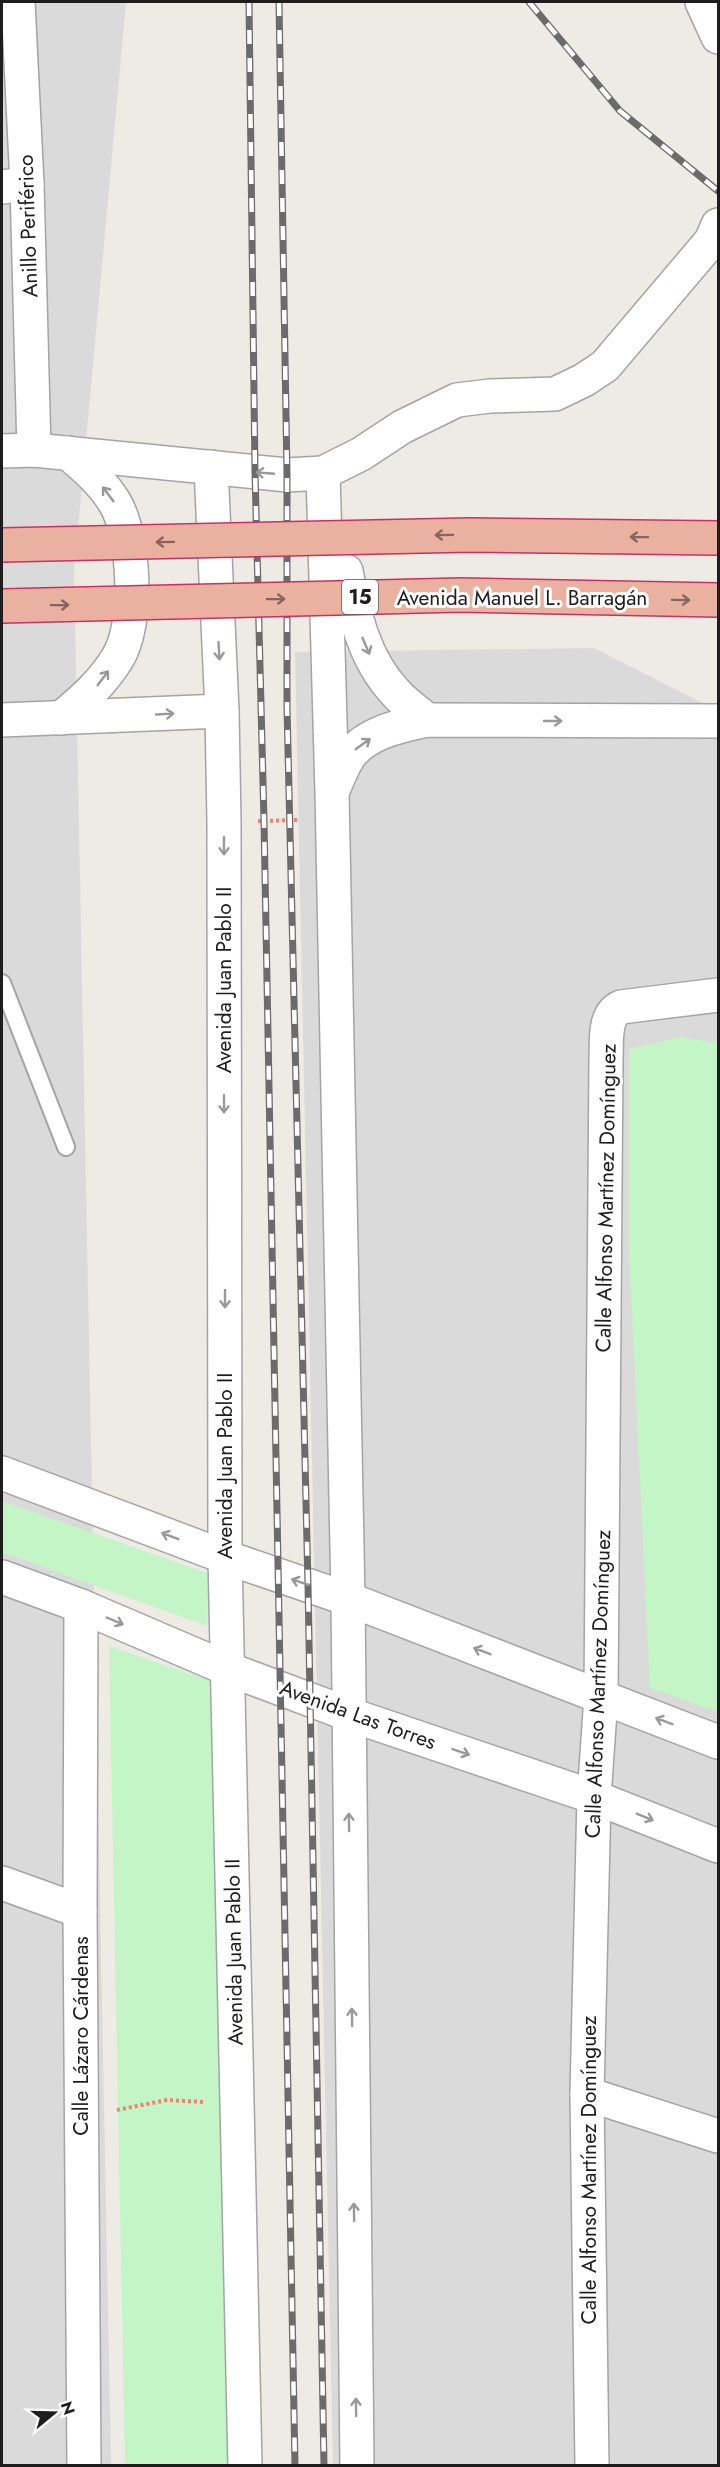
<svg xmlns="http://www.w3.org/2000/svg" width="720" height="2467" viewBox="0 0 720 2467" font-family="Jost,sans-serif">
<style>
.residential{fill:#dbdada}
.park{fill:#c3f5c7}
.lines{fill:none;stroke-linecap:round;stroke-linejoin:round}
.service-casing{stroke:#a4a4a4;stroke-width:20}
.minor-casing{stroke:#a4a4a4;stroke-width:36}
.tertiary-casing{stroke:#a4a4a4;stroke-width:36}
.path{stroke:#f08072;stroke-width:4;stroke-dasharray:3 3;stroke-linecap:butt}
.service{stroke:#fff;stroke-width:16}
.minor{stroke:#fff;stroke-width:33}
.tertiary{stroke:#fff;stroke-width:33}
.rail-casing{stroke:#6b6b6b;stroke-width:7}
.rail{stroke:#fff;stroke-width:4.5;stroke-dasharray:14;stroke-linecap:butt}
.trunk-bridge-casing{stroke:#cd2f64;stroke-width:36;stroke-linecap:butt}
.trunk-bridge{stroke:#eab0a0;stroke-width:33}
.oneway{stroke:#999}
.oneway2{stroke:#84665e}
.labels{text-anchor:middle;stroke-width:6;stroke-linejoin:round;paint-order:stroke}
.shield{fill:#fff;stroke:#616161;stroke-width:1.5}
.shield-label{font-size:20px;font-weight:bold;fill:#1d1d1d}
.street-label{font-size:21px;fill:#1d1d1d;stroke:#fff}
</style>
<rect width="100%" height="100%" fill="#eeeae4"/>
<g class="residential">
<path d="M2 2H126L74 573 111 2465H2Z"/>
<path d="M594 648 718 711V2465H333L295 652Z"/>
</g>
<g class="park">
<path d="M680 1037 718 1043V1712L650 1688 629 1248V1049Z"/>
<path d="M2 1501 210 1574 207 1626 2 1552Z"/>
<path d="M109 1646 225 1686 231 2465H125Z"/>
</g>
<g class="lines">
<g class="service-casing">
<path id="service" d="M2 983 66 1147"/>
</g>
<g class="minor-casing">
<g id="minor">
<path d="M2 187 27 184"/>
<path d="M2 1883 80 1911"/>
<path d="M587 2094 718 2136"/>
<path d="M592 2466 587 2094 594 1797 601 1697 606 1059C607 1042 603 1015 621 1007L718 995"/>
</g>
</g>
<g class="tertiary-casing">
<g id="tertiary">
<path d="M18 2 27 184 34 450"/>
<path d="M702 2 718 37"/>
<path d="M2 451 34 450 287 475 323 473 361 454 402 427 457 400 490 396 555 394 584 380 605 366 711 241 718 225"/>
<path d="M211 467 222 711 224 822 225 1557 245 2466"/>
<path d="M323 473 332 792 348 1599 357 2466"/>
<path d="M346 571C354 614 364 659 395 692 404 703 417 711 427 720"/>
<path d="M61 718C83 700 102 683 117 659 139 625 135 537 115 503 103 483 86 468 68 453"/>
<path d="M2 720 222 711"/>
<path d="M333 790C338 779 343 765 350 755 368 732 400 726 427 720L718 721"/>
<path d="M2 1473 225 1557 348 1599 718 1742"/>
<path d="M2 1577 81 1606 228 1669 348 1714 594 1797 718 1846"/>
<path d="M81 1606 80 1911 84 2466"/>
</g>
</g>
<g class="path">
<path d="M258 821 299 820"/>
<path d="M117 2110 167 2100 204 2102"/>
</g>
<use href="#service" class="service"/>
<use href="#minor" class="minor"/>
<use href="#tertiary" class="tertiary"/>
<g class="rail-casing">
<g id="rail">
<path d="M249 2 255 472 264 821 295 2466"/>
<path d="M279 2 287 475V707L308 1585 324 2466"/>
<path d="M529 2 620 111 718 191"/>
</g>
</g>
<use href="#rail" class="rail"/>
<g class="trunk-bridge-casing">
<g id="trunk-bridge">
<path d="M2 545 470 535 718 538"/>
<path d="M2 606 461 595 718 600"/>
</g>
</g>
<use href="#trunk-bridge" class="trunk-bridge"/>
</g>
<defs><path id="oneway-shaft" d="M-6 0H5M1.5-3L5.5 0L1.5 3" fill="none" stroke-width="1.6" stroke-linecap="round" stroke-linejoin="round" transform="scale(1.5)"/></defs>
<g class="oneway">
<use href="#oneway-shaft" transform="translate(265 473) rotate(-175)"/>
<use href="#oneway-shaft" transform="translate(108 494) rotate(-127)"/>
<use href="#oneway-shaft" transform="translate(366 646) rotate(67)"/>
<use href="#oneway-shaft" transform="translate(219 651) rotate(87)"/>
<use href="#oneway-shaft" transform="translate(103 678) rotate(-53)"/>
<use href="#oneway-shaft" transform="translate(165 714) rotate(-3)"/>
<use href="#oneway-shaft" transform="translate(553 721)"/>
<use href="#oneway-shaft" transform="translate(363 744) rotate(-36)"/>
<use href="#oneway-shaft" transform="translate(224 846) rotate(90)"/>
<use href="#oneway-shaft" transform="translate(224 1104) rotate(90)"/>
<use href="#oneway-shaft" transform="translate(225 1299) rotate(90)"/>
<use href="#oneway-shaft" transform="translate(170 1536) rotate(-159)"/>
<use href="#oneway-shaft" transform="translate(300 1582) rotate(-161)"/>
<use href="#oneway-shaft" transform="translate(115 1621) rotate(23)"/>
<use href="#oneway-shaft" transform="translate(482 1651) rotate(-159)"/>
<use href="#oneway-shaft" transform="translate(664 1721) rotate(-159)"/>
<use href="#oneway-shaft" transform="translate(461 1752) rotate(19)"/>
<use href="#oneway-shaft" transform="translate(645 1817) rotate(22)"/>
<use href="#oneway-shaft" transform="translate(349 1822) rotate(-91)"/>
<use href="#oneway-shaft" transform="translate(352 2017) rotate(-91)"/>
<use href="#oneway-shaft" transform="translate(354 2212) rotate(-91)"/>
<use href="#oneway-shaft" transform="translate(356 2407) rotate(-91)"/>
</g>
<g class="oneway2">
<use href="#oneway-shaft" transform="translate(444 535) rotate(179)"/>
<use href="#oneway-shaft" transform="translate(639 537) rotate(-179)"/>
<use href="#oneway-shaft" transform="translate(165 542) rotate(179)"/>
<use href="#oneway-shaft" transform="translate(276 599) rotate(-1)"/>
<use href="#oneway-shaft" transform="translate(681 600) rotate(1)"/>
<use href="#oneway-shaft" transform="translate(60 605) rotate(-1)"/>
</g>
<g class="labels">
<rect class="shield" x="342" y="580" width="36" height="34" rx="4.5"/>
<g class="shield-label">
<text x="360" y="604">15</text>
</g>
<g class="street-label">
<text transform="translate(28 226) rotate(-92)" y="7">Anillo Periférico</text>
<text x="522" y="605">Avenida Manuel L. Barragán</text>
<text transform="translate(224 980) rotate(-90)" y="7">Avenida Juan Pablo II</text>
<text transform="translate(606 1198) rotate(-89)" y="7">Calle Alfonso Martínez Domínguez</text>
<text transform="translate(225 1466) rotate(-90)" y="7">Avenida Juan Pablo II</text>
<text transform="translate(598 1684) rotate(-88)" y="7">Calle Alfonso Martínez Domínguez</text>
<text transform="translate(358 1715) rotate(20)" y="7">Avenida Las Torres</text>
<text transform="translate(234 1952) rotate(-91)" y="7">Avenida Juan Pablo II</text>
<text transform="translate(81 2036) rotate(-90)" y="7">Calle Lázaro Cárdenas</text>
<text transform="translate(589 2170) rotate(-90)" y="7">Calle Alfonso Martínez Domínguez</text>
</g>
</g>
<rect width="720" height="2467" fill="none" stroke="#1d1d1d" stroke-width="6"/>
<g transform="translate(54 2413) rotate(71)" stroke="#ffffff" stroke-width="4.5" paint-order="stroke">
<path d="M0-4.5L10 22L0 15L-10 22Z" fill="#1d1d1d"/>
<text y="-9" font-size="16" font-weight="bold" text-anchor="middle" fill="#1d1d1d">N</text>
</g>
</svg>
